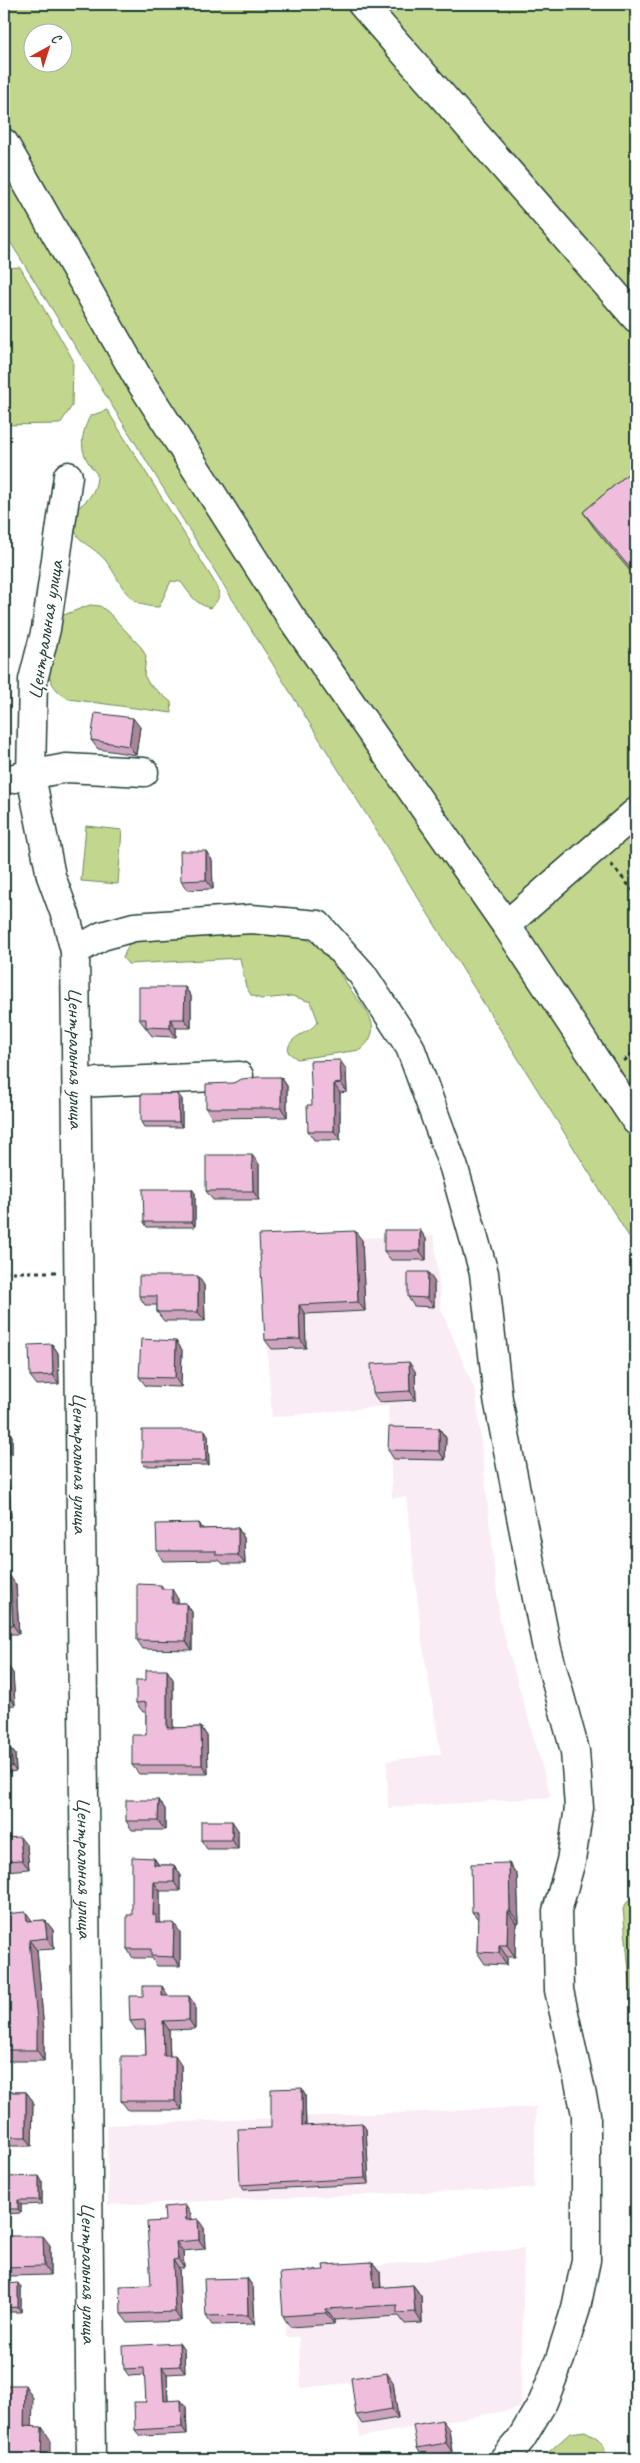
<svg xmlns="http://www.w3.org/2000/svg" width="640" height="2463" viewBox="0 0 640 2463" font-family="Caveat,sans-serif">
<style>
.built{fill:#faecf5}
.green{fill:#c2d78d;stroke:#708a60;fill-rule:evenodd}
.lines{fill:none;stroke-linecap:round;stroke-linejoin:round}
.minor-casing{stroke:#1f3d34;stroke-width:31}
.path{stroke:#1f3d34;stroke-width:3;stroke-dasharray:4 4;stroke-linecap:butt}
.minor{stroke:#fff;stroke-width:28}
.wall{fill:#cea3be;stroke:#1f3d34}
.shaded-wall{fill:#a8859b;stroke:#1f3d34}
.building{fill:#f0bedd;stroke:#1f3d34}
.labels{text-anchor:middle;stroke-width:4.5;stroke-linejoin:round;paint-order:stroke}
.street-label{font-size:21px;fill:#1f3d34;stroke:#fff}
</style>
<rect width="100%" height="100%" fill="#fff"/>
<filter id="ink" filterUnits="userSpaceOnUse"><feTurbulence type="fractalNoise" baseFrequency=".02" numOctaves="2"/><feDisplacementMap in="SourceGraphic" scale="10" xChannelSelector="R" yChannelSelector="G"/><feConvolveMatrix kernelMatrix="1 2 1 2 8 2 1 2 1" color-interpolation-filters="sRGB"/></filter>
<g filter="url(#ink)">
<g class="built">
<path d="M434 1235 442 1311 476 1393 500 1621 551 1797 388 1808 387 1761 441 1754 422 1642 406 1497 392 1498 388 1406 272 1417 259 1242Z"/>
<path d="M536 2107 534 2188 108 2205 107 2125Z"/>
<path d="M524 2248 521 2408 360 2437 352 2383 301 2388 299 2337H286L284 2277Z"/>
</g>
<g class="green">
<path d="M4 4H636V1248L4 232ZM32 32H62V62H32Z"/>
<path d="M20 267 73 360 72 406 60 424 4 425V268Z"/>
<path d="M107 410 215 583C221 594 220 600 210 608 195 604 190 594 181 582L171 581 159 607C125 607 123 583 106 561 88 540 74 546 71 513 86 502 97 494 97 474 80 454 78 441 90 416Z"/>
<path d="M90 605 100 606 108 612 141 647 146 656 144 675 149 684 171 702 172 713 69 699C34 680 52 645 61 616Z"/>
<path d="M86 826 122 830 118 884 81 881Z"/>
<path d="M261 925C279 931 303 935 318 946 332 956 338 972 348 986 362 1007 388 1027 360 1050L297 1059 288 1052C288 1034 310 1035 318 1021L311 1002 292 996 261 999 251 995 246 987 240 958 128 964 123 958 131 939Z"/>
<path d="M636 1890V2045L623 1908Z"/>
<path d="M585 2431C599 2438 607 2444 605 2459H541L570 2433Z"/>
</g>
<g class="lines">
<g class="minor-casing">
<g id="minor">
<path d="M362 4 636 318"/>
<path d="M4 143 138 378 290 616 506 925 636 1121"/>
<path id="s1" d="M68 476 46 629 33 680 31 776 51 876 66 917 75 951 91 2459"/>
<path d="M4 780 66 768 144 772"/>
<path d="M506 925 636 812"/>
<path d="M75 951 102 936 134 927 251 919 318 925 362 974 410 1047 454 1168 484 1273 498 1399 547 1649 575 1751 579 1808 571 1861 557 1911 559 1990 586 2114V2260L576 2308 560 2359 543 2402 521 2439 504 2459"/>
<path d="M77 1083 239 1076"/>
</g>
</g>
<g class="path">
<path d="M611 864 636 894"/>
<path d="M624 1061 636 1050"/>
<path d="M4 1272H56"/>
</g>
<use href="#minor" class="minor"/>
</g>
<g class="wall">
<path d="M636 467V578L595 529 583 512Z"/>
<path d="M140 727 136 755 98 749 91 740Z"/>
<path d="M206 851 212 860 213 889 187 890 181 881Z"/>
<path d="M185 987 191 996V1028H176V1037L152 1036 139 1019Z"/>
<path d="M346 1069 347 1092 340 1093V1140H314L308 1131 312 1105Z"/>
<path d="M281 1077 287 1086V1117L212 1118 206 1108 233 1083Z"/>
<path d="M182 1099V1127H144L141 1122Z"/>
<path d="M259 1164V1200H213L206 1191Z"/>
<path d="M195 1193V1227H147L144 1222Z"/>
<path d="M420 1230 426 1239V1260H391L384 1251Z"/>
<path d="M362 1240 365 1311 305 1314 306 1348 272 1349 265 1340Z"/>
<path d="M4 1272 7 1278 8 1344H4L5 1382H4Z"/>
<path d="M434 1281V1307L414 1306 408 1297Z"/>
<path d="M204 1285 205 1321H164L157 1312V1305H145L139 1296Z"/>
<path d="M176 1341 182 1350 181 1387 146 1386 139 1377Z"/>
<path d="M52 1344 58 1353 59 1384 37 1385 30 1376Z"/>
<path d="M415 1371 416 1400 379 1402 373 1393Z"/>
<path d="M4 1427H6L12 1436V1454H4Z"/>
<path d="M439 1428 446 1438 445 1460 394 1459 388 1450Z"/>
<path d="M208 1435 209 1465 145 1466 142 1461Z"/>
<path d="M4 1461V1479L9 1486 11 1518 4 1519Z"/>
<path d="M199 1523 203 1529 238 1528 244 1538 245 1564H223L219 1560 163 1561 157 1551Z"/>
<path d="M4 1576 16 1585 19 1634H4Z"/>
<path d="M161 1585 164 1589 178 1599V1603H186L192 1612V1650L143 1649 137 1640Z"/>
<path d="M4 1664 13 1673 15 1705 4 1706Z"/>
<path d="M173 1679V1728L201 1727 207 1736 208 1774H139L132 1765 146 1735V1712H143L136 1703 146 1680Z"/>
<path d="M4 1749H11L15 1754 16 1771 4 1773Z"/>
<path d="M159 1800 165 1809V1830H132L126 1821Z"/>
<path d="M238 1830V1849H207L201 1840Z"/>
<path d="M4 1838 27 1846 29 1869 6 1871 4 1868Z"/>
<path d="M154 1858 159 1865H174L180 1874V1891H160V1921L161 1923 180 1932V1966H157L152 1958H133L127 1949 132 1915Z"/>
<path d="M509 1863 517 1875 519 1923H516L515 1957H507V1965L485 1964 477 1952 478 1919 472 1912Z"/>
<path d="M4 1914 32 1921 45 1920 53 1930 54 1949 37 1950 44 2031V2061H4Z"/>
<path d="M168 1995V1996L195 2005V2029L169 2030 170 2056 181 2065 182 2110H128L121 2101 146 2056 145 2030H136L130 2021 143 1996Z"/>
<path d="M4 2092H26L33 2101 32 2146H4Z"/>
<path d="M305 2094 306 2126 366 2129 369 2184 244 2190 240 2185 271 2128Z"/>
<path d="M4 2177 42 2181V2204L21 2205V2213L4 2214Z"/>
<path d="M185 2205 191 2214 192 2219 204 2228 205 2249 183 2251 184 2268 179 2269 181 2321 128 2323 121 2314 151 2285 165 2221Z"/>
<path d="M4 2236 50 2245V2275L9 2276 4 2269Z"/>
<path d="M372 2262 380 2272 381 2288 413 2285 421 2296 422 2323 405 2324 399 2316 334 2320V2324L290 2327 283 2316 324 2270Z"/>
<path d="M247 2278 253 2287 255 2324 212 2325 206 2316Z"/>
<path d="M4 2284 21 2288V2312H4Z"/>
<path d="M184 2350 185 2373 167 2374 168 2401 186 2407 187 2434 140 2436 135 2430 146 2402 145 2375 129 2376 124 2369Z"/>
<path d="M393 2382 398 2418 362 2424 356 2415Z"/>
<path d="M449 2429 452 2452 423 2457 417 2448Z"/>
</g>
<g class="shaded-wall">
<path d="M133 718 140 727 136 755 129 746Z"/>
<path d="M206 851 212 860 213 889 206 880Z"/>
<path d="M185 987 191 996V1028L184 1019Z"/>
<path d="M4 1016 6 1019 7 1047 4 1042Z"/>
<path d="M170 1019 176 1028V1037L170 1028Z"/>
<path d="M340 1060 346 1069 347 1092 341 1083Z"/>
<path d="M281 1077 287 1086V1117L281 1108Z"/>
<path d="M334 1084 340 1093V1140L334 1131Z"/>
<path d="M178 1094 182 1099V1127L179 1122Z"/>
<path d="M252 1155 259 1164V1200L253 1191Z"/>
<path d="M192 1189 195 1193V1227L192 1222Z"/>
<path d="M420 1230 426 1239V1260L420 1251Z"/>
<path d="M355 1231 362 1240 365 1311 358 1302Z"/>
<path d="M4 1272 7 1278 8 1344 4 1338Z"/>
<path d="M428 1272 434 1281V1307L427 1298Z"/>
<path d="M198 1276 204 1285 205 1321 198 1312Z"/>
<path d="M299 1305 305 1314 306 1348 300 1339Z"/>
<path d="M176 1341 182 1350 181 1387 175 1378Z"/>
<path d="M4 1343V1344L5 1382 4 1381Z"/>
<path d="M52 1344 58 1353 59 1384 53 1375Z"/>
<path d="M409 1362 415 1371 416 1400 410 1391Z"/>
<path d="M6 1427 12 1436V1454L6 1445Z"/>
<path d="M439 1428 446 1438 445 1460 439 1451Z"/>
<path d="M205 1430 208 1435 209 1465 206 1461Z"/>
<path d="M4 1461V1479L9 1486 11 1518 5 1509 4 1493Z"/>
<path d="M199 1523 205 1532 199 1529Z"/>
<path d="M238 1528 244 1538 245 1564 238 1555Z"/>
<path d="M10 1576 16 1585 19 1634 13 1625Z"/>
<path d="M172 1589 178 1599V1612L172 1603Z"/>
<path d="M186 1603 192 1612V1650L186 1641Z"/>
<path d="M7 1664 13 1673 15 1705 9 1696Z"/>
<path d="M167 1670 173 1679V1737L167 1728Z"/>
<path d="M201 1727 207 1736 208 1774 202 1765Z"/>
<path d="M11 1749 15 1754 16 1771 12 1766Z"/>
<path d="M159 1800 165 1809V1830L158 1821Z"/>
<path d="M232 1821 238 1830V1849L232 1840Z"/>
<path d="M20 1837 27 1846 29 1869 22 1860Z"/>
<path d="M154 1858 160 1867 154 1865Z"/>
<path d="M509 1863 517 1875 519 1923 510 1911Z"/>
<path d="M174 1865 180 1874V1891L174 1882Z"/>
<path d="M154 1882 160 1891V1921L162 1924 156 1923 153 1915Z"/>
<path d="M508 1911 516 1923 515 1957 507 1945Z"/>
<path d="M26 1912 33 1922 27 1921Z"/>
<path d="M45 1920 53 1930 54 1949 47 1938Z"/>
<path d="M174 1923 180 1932V1966L173 1957Z"/>
<path d="M29 1940 37 1950 44 2031V2061L37 2050Z"/>
<path d="M499 1945 507 1957V1965L499 1953Z"/>
<path d="M162 1986 168 1995V2005L162 1996Z"/>
<path d="M189 1996 195 2005V2029L189 2020Z"/>
<path d="M163 2021 169 2030 170 2065 164 2056Z"/>
<path d="M175 2056 181 2065 182 2110 175 2101Z"/>
<path d="M302 2088 305 2094 306 2132 302 2126Z"/>
<path d="M26 2092 33 2101 32 2146 26 2137Z"/>
<path d="M362 2123 366 2129 369 2184 365 2178Z"/>
<path d="M39 2176 42 2181V2204L39 2200Z"/>
<path d="M18 2200 21 2205V2213L18 2209Z"/>
<path d="M185 2205 191 2214 192 2229 186 2220Z"/>
<path d="M198 2219 204 2228 205 2249 199 2240Z"/>
<path d="M43 2236 50 2245V2275L44 2266Z"/>
<path d="M176 2242 183 2251 184 2268 178 2259Z"/>
<path d="M173 2260 179 2269 181 2321 175 2312Z"/>
<path d="M372 2262 380 2272 381 2299 374 2288Z"/>
<path d="M247 2278 253 2287 255 2324 248 2315Z"/>
<path d="M18 2283 21 2288V2312L18 2307Z"/>
<path d="M413 2285 421 2296 422 2323 415 2312Z"/>
<path d="M326 2309 334 2320V2324L326 2313Z"/>
<path d="M179 2343 184 2350 185 2373 180 2366Z"/>
<path d="M162 2367 167 2374 168 2408 164 2401Z"/>
<path d="M387 2373 393 2382 398 2418 392 2409Z"/>
<path d="M25 2385 33 2398 32 2438 24 2426Z"/>
<path d="M181 2400 186 2407 187 2434 182 2427Z"/>
<path d="M442 2420 449 2429 452 2452 446 2443Z"/>
<path d="M42 2427 50 2439V2459H41Z"/>
</g>
<g class="building">
<path d="M636 467V575L583 512Z"/>
<path d="M95 713 133 718 129 746 91 740Z"/>
<path d="M180 851H206V880L181 881Z"/>
<path d="M139 987H185L184 1019H170V1028L146 1027V1019H139Z"/>
<path d="M340 1060 341 1083 334 1084V1131H308L307 1105H312L310 1061Z"/>
<path d="M259 1077H281V1108H206V1084L233 1083 242 1079Z"/>
<path d="M141 1094H178L179 1122H141Z"/>
<path d="M206 1155H252L253 1191H206Z"/>
<path d="M143 1189H192V1222H144Z"/>
<rect x="384" y="1230" width="36" height="21"/>
<path d="M355 1231 358 1302 299 1305 300 1339 265 1340 259 1235Z"/>
<path d="M408 1272H428L427 1298 408 1297Z"/>
<path d="M139 1276H198V1312H157V1296H139Z"/>
<path d="M141 1339 176 1341 175 1378 139 1377Z"/>
<path d="M52 1344 53 1375 30 1376 29 1345Z"/>
<path d="M409 1362 410 1391 373 1393 371 1364Z"/>
<rect x="4" y="1427" width="2" height="18"/>
<path d="M389 1427 439 1428V1451L388 1450Z"/>
<path d="M142 1430H205L206 1461H142Z"/>
<path d="M4 1493 5 1509H4Z"/>
<path d="M199 1523V1529L238 1528V1555H216V1551H157L156 1524Z"/>
<path d="M4 1576H10L13 1625H4Z"/>
<path d="M137 1584 161 1585V1589H172V1603H186V1641L137 1640Z"/>
<path d="M4 1664H7L9 1696H4Z"/>
<path d="M146 1670H167V1728L201 1727 202 1765H132V1735H146V1702L136 1703V1680H146Z"/>
<path d="M4 1749H11L12 1766 4 1767Z"/>
<path d="M126 1800H159L158 1821H126Z"/>
<rect x="201" y="1821" width="31" height="19"/>
<path d="M20 1837 22 1860 4 1861V1838Z"/>
<path d="M132 1857 154 1858V1865H174V1882H154L153 1915H156V1923H174L173 1957 151 1956V1949H127V1915H132Z"/>
<path d="M509 1863 510 1911H508L507 1945H499V1953L477 1952 478 1912H472L471 1864Z"/>
<path d="M26 1912 27 1921 45 1920 47 1938 29 1940 37 2020V2050H4V1914Z"/>
<path d="M143 1986H162V1996H189V2020L163 2021 164 2056H175V2101H121V2056H146L145 2020 130 2021 129 1996H143Z"/>
<path d="M302 2088V2126L362 2123 365 2178 240 2185 238 2129 271 2128V2089Z"/>
<rect x="4" y="2092" width="22" height="45"/>
<path d="M39 2176V2200H18V2209H4V2177Z"/>
<path d="M185 2205 186 2220 198 2219 199 2240 176 2242 178 2259 173 2260 175 2312 121 2314 120 2286 151 2285 147 2222 165 2221 164 2207Z"/>
<path d="M4 2236H43L44 2266 4 2267Z"/>
<path d="M372 2262 374 2288 413 2285 415 2312 397 2313V2305L326 2309V2313L283 2316 280 2273 324 2270 323 2265Z"/>
<path d="M247 2278 248 2315 206 2316 204 2279Z"/>
<path d="M18 2283V2307L4 2308V2284Z"/>
<path d="M179 2343 180 2366 162 2367 164 2401 181 2400 182 2427 135 2430 134 2402H146L144 2368 124 2369 123 2346Z"/>
<path d="M387 2373 392 2409 356 2415 351 2378Z"/>
<path d="M4 2385H25L24 2426 42 2427 41 2459 28 2458V2459H4Z"/>
<path d="M442 2420 446 2443 417 2448 413 2425Z"/>
</g>
</g>
<g class="labels">
<g class="street-label">
<text transform="translate(45 630) rotate(-81)" y="7">Центральная улица</text>
<text dy="7" stroke="none"><textPath href="#s1" startOffset="591">Центральная улица</textPath></text>
<text dy="7" stroke="none"><textPath href="#s1" startOffset="996">Центральная улица</textPath></text>
<text dy="7" stroke="none"><textPath href="#s1" startOffset="1401">Центральная улица</textPath></text>
<text dy="7" stroke="none"><textPath href="#s1" startOffset="1806">Центральная улица</textPath></text>
</g>
</g>
<rect width="640" height="2463" fill="none" stroke="#fff" stroke-width="20"/>
<rect x="10" y="10" width="620" height="2443" fill="none" stroke="#1f3d34" stroke-width="2" filter="url(#ink)"/>
<g transform="translate(48 48) rotate(39)"><circle r="24" fill="#ffffff" stroke="#a5b1ae"/>
<path d="M0-4L9 19L0 12L-9 19Z" fill="#c8321e"/>
<text y="-8" font-size="14" font-weight="bold" text-anchor="middle" fill="#1f3d34">С</text>
</g>
</svg>
